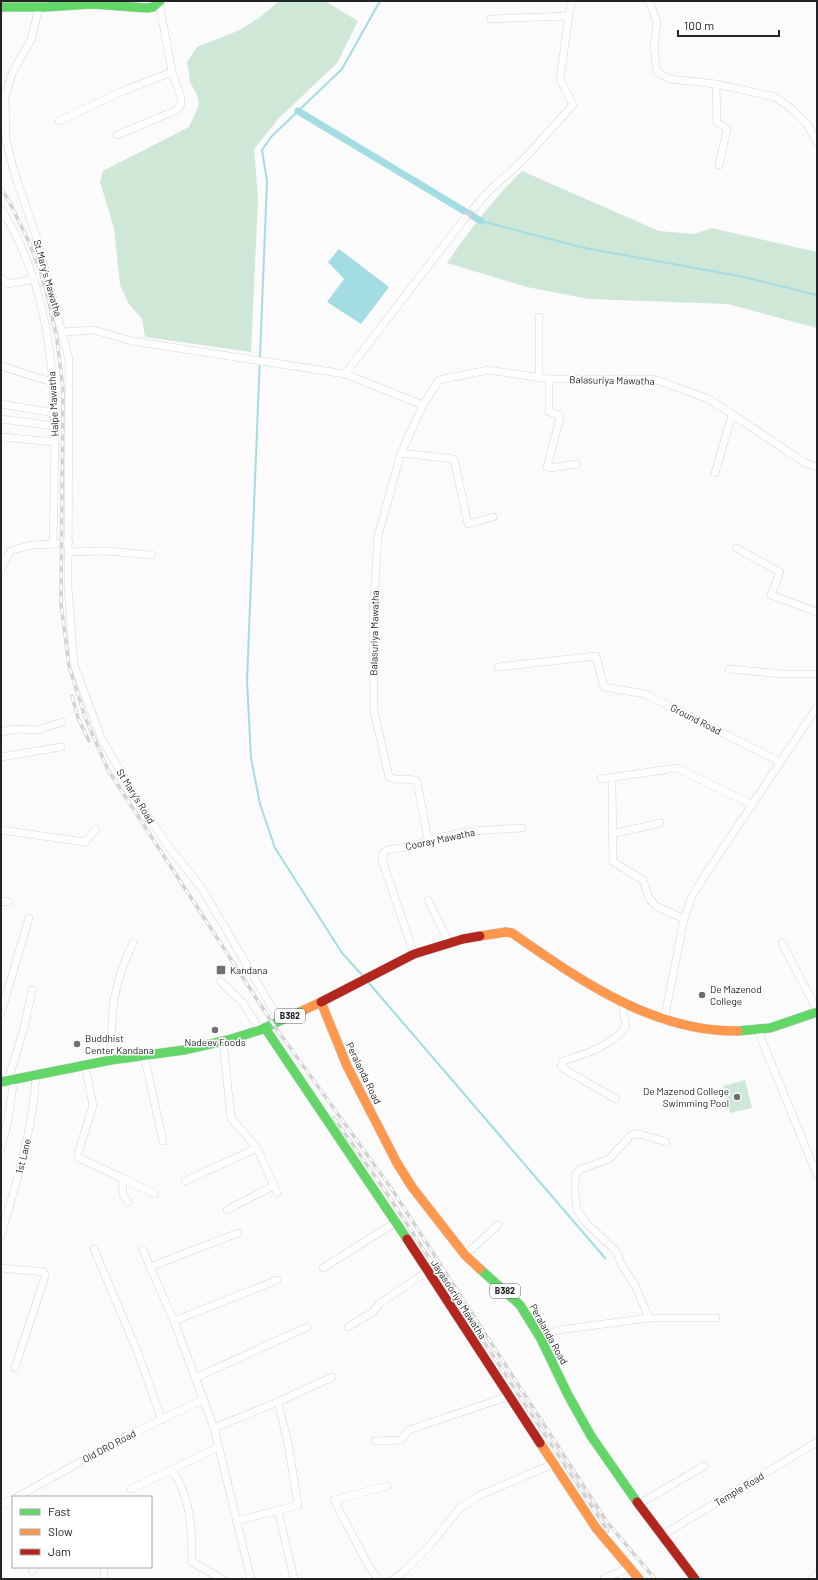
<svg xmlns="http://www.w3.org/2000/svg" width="818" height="1580" viewBox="0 0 818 1580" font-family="Barlow,sans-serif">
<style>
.green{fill:#cfe7d6}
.water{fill:#a3dce2}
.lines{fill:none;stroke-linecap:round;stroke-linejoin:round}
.stream{stroke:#a3dce2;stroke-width:2}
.canal{stroke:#a3dce2;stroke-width:7}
.street-tunnel{stroke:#cfd0d1;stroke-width:7;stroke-dasharray:7 3.5;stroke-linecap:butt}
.street-casing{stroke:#d5d6d9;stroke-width:8}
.fast-casing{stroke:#d5d6d9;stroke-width:10}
.slow-casing{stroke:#d5d6d9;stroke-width:10}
.jam-casing{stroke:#d5d6d9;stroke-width:10}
.street{stroke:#fefeff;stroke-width:7}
.fast{stroke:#63d668;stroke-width:9}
.slow{stroke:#ff974d;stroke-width:9}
.jam{stroke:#b3261e;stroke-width:9}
.rail-casing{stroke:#d3d3d3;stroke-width:3.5}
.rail{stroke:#fff;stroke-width:2;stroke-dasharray:6;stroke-linecap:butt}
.poi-dot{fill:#6d6f72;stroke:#fff;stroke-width:1.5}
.labels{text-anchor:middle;stroke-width:3;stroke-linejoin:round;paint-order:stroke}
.shield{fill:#fff;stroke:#646568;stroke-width:1}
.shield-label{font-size:9px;font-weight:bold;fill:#212327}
.street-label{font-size:10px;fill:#212327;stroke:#fff}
.poi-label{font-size:10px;fill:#212327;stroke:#fff;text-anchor:start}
</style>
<rect width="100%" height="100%" fill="#fbfbfc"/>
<g class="green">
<path d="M279 1H325L358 21 337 63 279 118 254 149 258 198 251 352 145 337 142 319 129 304 120 285 114 228 100 182 103 171 189 127 199 105 197 95 190 82 187 62 197 47 240 30 260 17Z"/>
<path d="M522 171 659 231 694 234 712 228 817 252V328L728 304 588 299 527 287 447 263C470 230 493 199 522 171Z"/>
<path d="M745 1080 752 1108 730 1113 723 1086Z"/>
</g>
<path class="water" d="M339 249 389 287 361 324 327 302 344 279 328 262Z"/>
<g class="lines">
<g class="stream">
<path d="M481 221 580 247 744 277 817 295"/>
<path d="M363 976 342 953 275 848 260 804 251 758 247 681 267 181 262 150 271 137 342 69 380 1"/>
<path d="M368 982 605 1258"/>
</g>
<path class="canal" d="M298 111 481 221"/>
<path class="street-tunnel" d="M465 218 474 208"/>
<g class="street-casing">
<g id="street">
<path d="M649 1 657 22 654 47 657 72 670 79 716 84 775 97 792 109 807 124 817 142"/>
<path d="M39 7 31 40 13 71 5 96 6 140 15 175 36 236 69 359 68 587 74 665 102 740 138 801 168 846 201 887 280 1021"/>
<path d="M491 19 568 16"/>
<path d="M716 84 717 122 727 129 719 165"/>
<path d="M59 121 123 91 172 72"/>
<path d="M117 135 177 110 181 104V97L172 72 159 2"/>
<path d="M474 208 490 190 523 160 573 105 560 79 571 1"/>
<path d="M1 209C65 309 55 431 53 544L31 545 10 551 1 569"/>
<path d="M1 278 8 284 34 279"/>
<path d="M539 317V378"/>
<path d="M63 332 94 330 132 341 345 374 465 218"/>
<path d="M1 366 52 382"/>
<path d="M345 374 423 405 439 380 488 370 549 379H654L709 399 805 463 817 467"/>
<path d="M549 379V412L559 415 560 418 547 467 550 468 576 464"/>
<path d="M1 404 54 413"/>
<path d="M423 405 401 453 378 536 373 612 374 711 389 777C397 782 408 777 417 781L428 840"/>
<path d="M1 419 55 426"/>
<path d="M1 437 55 442"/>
<path d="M401 453 454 459 468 524 493 517"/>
<path d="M715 473 732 415"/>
<path d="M53 544 69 542"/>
<path d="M736 548 780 572 771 595 817 612"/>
<path d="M69 552 105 551 152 555"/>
<path d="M498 667 596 656 604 687 645 694 779 761"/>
<path d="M729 669 782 674H817"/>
<path d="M1 732 13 729 37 730 62 722"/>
<path d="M1 757 61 747"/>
<path d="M601 779 677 768 753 805"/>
<path d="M612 784 613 862 643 880 649 898 656 906 684 919"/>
<path d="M1 830 85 842 96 829"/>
<path d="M612 834 660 823"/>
<path d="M428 900 449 943"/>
<path d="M1 901 9 902"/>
<path d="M782 943 817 1010"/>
<path d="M414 954 382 860 383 853 388 850 417 845 428 840 471 831 522 828"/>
<path d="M220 981 243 1003 260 1030"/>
<path d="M1 1013 29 918"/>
<path d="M664 1021 684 919 691 898 705 875 817 707"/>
<path d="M758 1031 817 1175"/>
<path d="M144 1055 163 1141"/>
<path d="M111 1060C111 1015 112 985 133 943"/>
<path d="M85 1065 93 1106 78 1153 79 1158 122 1178 123 1195 128 1202"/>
<path d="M8 1080 24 1028 32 990"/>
<path d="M616 1099 564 1069 561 1066 563 1061C586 1054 612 1046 626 1026L623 1009 624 1004"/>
<path d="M257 1148 277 1193"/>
<path d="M1 1149 8 1120 14 1079"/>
<path d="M122 1178 155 1194"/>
<path d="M185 1181 257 1148 231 1118 223 1041"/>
<path d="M227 1210 273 1186"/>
<path d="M1 1236C16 1183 33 1130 36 1075"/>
<path d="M94 1249 138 1353 162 1420"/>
<path d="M143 1250 150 1267"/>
<path d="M465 1255 498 1225"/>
<path d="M1 1268 44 1272 45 1276 15 1368"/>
<path d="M323 1268 396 1222"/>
<path d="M649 1318 635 1285 621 1264 617 1252 586 1223 577 1210 575 1192V1180L576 1173 581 1169 609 1159 631 1135 640 1134 666 1142"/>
<path d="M174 1321 150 1267 238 1233"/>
<path d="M348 1327 373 1312 379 1304 428 1271"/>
<path d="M540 1337 559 1330 649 1318H716"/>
<path d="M195 1378 307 1327"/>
<path d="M278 1402 332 1377"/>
<path d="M214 1428 278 1402 288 1443 298 1505 236 1521"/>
<path d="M375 1441 401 1440 409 1430 509 1396"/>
<path d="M172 1470C191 1497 192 1529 192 1562L222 1579"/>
<path d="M131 1489 219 1447"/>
<path d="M17 1497 127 1436 204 1399"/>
<path d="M639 1504 704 1466"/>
<path d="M1 1505 13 1499"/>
<path d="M278 1510 294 1579"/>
<path d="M661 1536 817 1442"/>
<path d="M104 1567V1579"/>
<path d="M32 1571 34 1567"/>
<path d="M251 1579 214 1428 174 1321 277 1280"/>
<path d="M378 1579 368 1565 334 1500 387 1486"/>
<path d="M394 1579 403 1572 431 1544 460 1508 480 1495 553 1464"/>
<path d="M604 1579 628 1568"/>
<path d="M812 1579 817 1575"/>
</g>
</g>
<g class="fast-casing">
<g id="fast">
<path d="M1 7H45L92 4 147 8 153 7 160 1"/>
<path d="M265 1028 407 1239"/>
<path d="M738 1031 770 1028 817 1012"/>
<path d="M1 1082 111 1060 184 1050 228 1040 260 1030 304 1010"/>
<path d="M480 1269 520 1305 540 1337 568 1395 591 1436 637 1502"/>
</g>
</g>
<g class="slow-casing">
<g id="slow">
<path d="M480 936 506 932 512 933C580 980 652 1032 738 1031"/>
<path d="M304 1010 321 1002 347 1066 397 1163 412 1187 465 1255 480 1269"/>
<path d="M540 1443 596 1528 639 1579"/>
</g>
</g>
<g class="jam-casing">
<g id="jam">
<path d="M321 1002 414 954 463 939 480 936"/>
<path d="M407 1239 540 1443"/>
<path d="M637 1502 695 1579"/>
</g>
</g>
<use href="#street" class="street"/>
<use href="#fast" class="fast"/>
<use href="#slow" class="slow"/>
<use href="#jam" class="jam"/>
<g class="rail-casing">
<g id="rail">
<path d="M1 188 9 201 28 240 40 270 49 302 57 340 63 389 61 603 69 666 85 717 108 770 273 1024 391 1188 607 1522 655 1579"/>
<path d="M72 696 78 718 89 741"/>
<path d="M334 1118 384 1189 608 1531"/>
</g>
</g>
<use href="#rail" class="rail"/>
</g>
<g class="poi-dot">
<rect x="216" y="965" width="10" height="10" rx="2"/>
<circle cx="702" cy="995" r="4"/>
<circle cx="215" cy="1030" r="4"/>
<circle cx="77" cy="1044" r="4"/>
<circle cx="737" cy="1097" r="4"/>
</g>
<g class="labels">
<g class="shield">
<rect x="275" y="1009" width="30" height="14" rx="3"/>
<rect x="490" y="1284" width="30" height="14" rx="3"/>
</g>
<g class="shield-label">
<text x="290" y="1019">B382</text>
<text x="505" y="1294">B382</text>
</g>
<g class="street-label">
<text transform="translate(48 278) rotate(74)" y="4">St.Mary's Mawatha</text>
<text transform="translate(612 380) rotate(1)" y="4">Balasuriya Mawatha</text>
<text transform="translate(53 404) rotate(-93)" y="4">Halpe Mawatha</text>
<text transform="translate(374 633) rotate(-89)" y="4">Balasuriya Mawatha</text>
<text transform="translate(696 719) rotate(27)" y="4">Ground Road</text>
<text transform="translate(136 796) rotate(58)" y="4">St Mary's Road</text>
<text transform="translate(440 839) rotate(-12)" y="4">Cooray Mawatha</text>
<text transform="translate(364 1073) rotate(64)" y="4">Peralanda Road</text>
<text transform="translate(23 1156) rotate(-76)" y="4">1st Lane</text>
<text transform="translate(459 1299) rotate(57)" y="4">Jayasooriya Mawatha</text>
<text transform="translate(549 1334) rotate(61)" y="4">Peralanda Road</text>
<text transform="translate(109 1446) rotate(-28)" y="4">Old DRO Road</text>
<text transform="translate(739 1489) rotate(-31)" y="4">Temple Road</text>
</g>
<g class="poi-label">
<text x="230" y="974">Kandana</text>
<text x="710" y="993">De Mazenod<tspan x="710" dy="12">College</tspan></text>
<text x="85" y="1042">Buddhist<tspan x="85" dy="12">Center Kandana</tspan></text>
<text x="215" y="1046" text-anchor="middle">Nadeev Foods</text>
<text x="729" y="1095" text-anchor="end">De Mazenod College<tspan x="729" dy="12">Swimming Pool</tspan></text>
</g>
</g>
<rect width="818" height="1580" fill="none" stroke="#212327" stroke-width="4"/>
<rect x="12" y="1496" width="140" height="72" fill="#ffffff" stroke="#a6a7a9"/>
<rect x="20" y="1509" width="20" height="6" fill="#63d668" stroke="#a6a7a9"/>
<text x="48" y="1516" font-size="12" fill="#212327">Fast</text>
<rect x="20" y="1529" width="20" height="6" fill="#ff974d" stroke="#a6a7a9"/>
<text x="48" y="1536" font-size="12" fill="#212327">Slow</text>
<rect x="20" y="1549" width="20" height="6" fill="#b3261e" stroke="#a6a7a9"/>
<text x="48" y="1556" font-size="12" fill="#212327">Jam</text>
<path d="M678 30v6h101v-6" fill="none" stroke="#212327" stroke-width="2"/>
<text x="684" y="30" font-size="12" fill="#212327" stroke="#ffffff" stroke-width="3" paint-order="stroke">100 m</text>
</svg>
